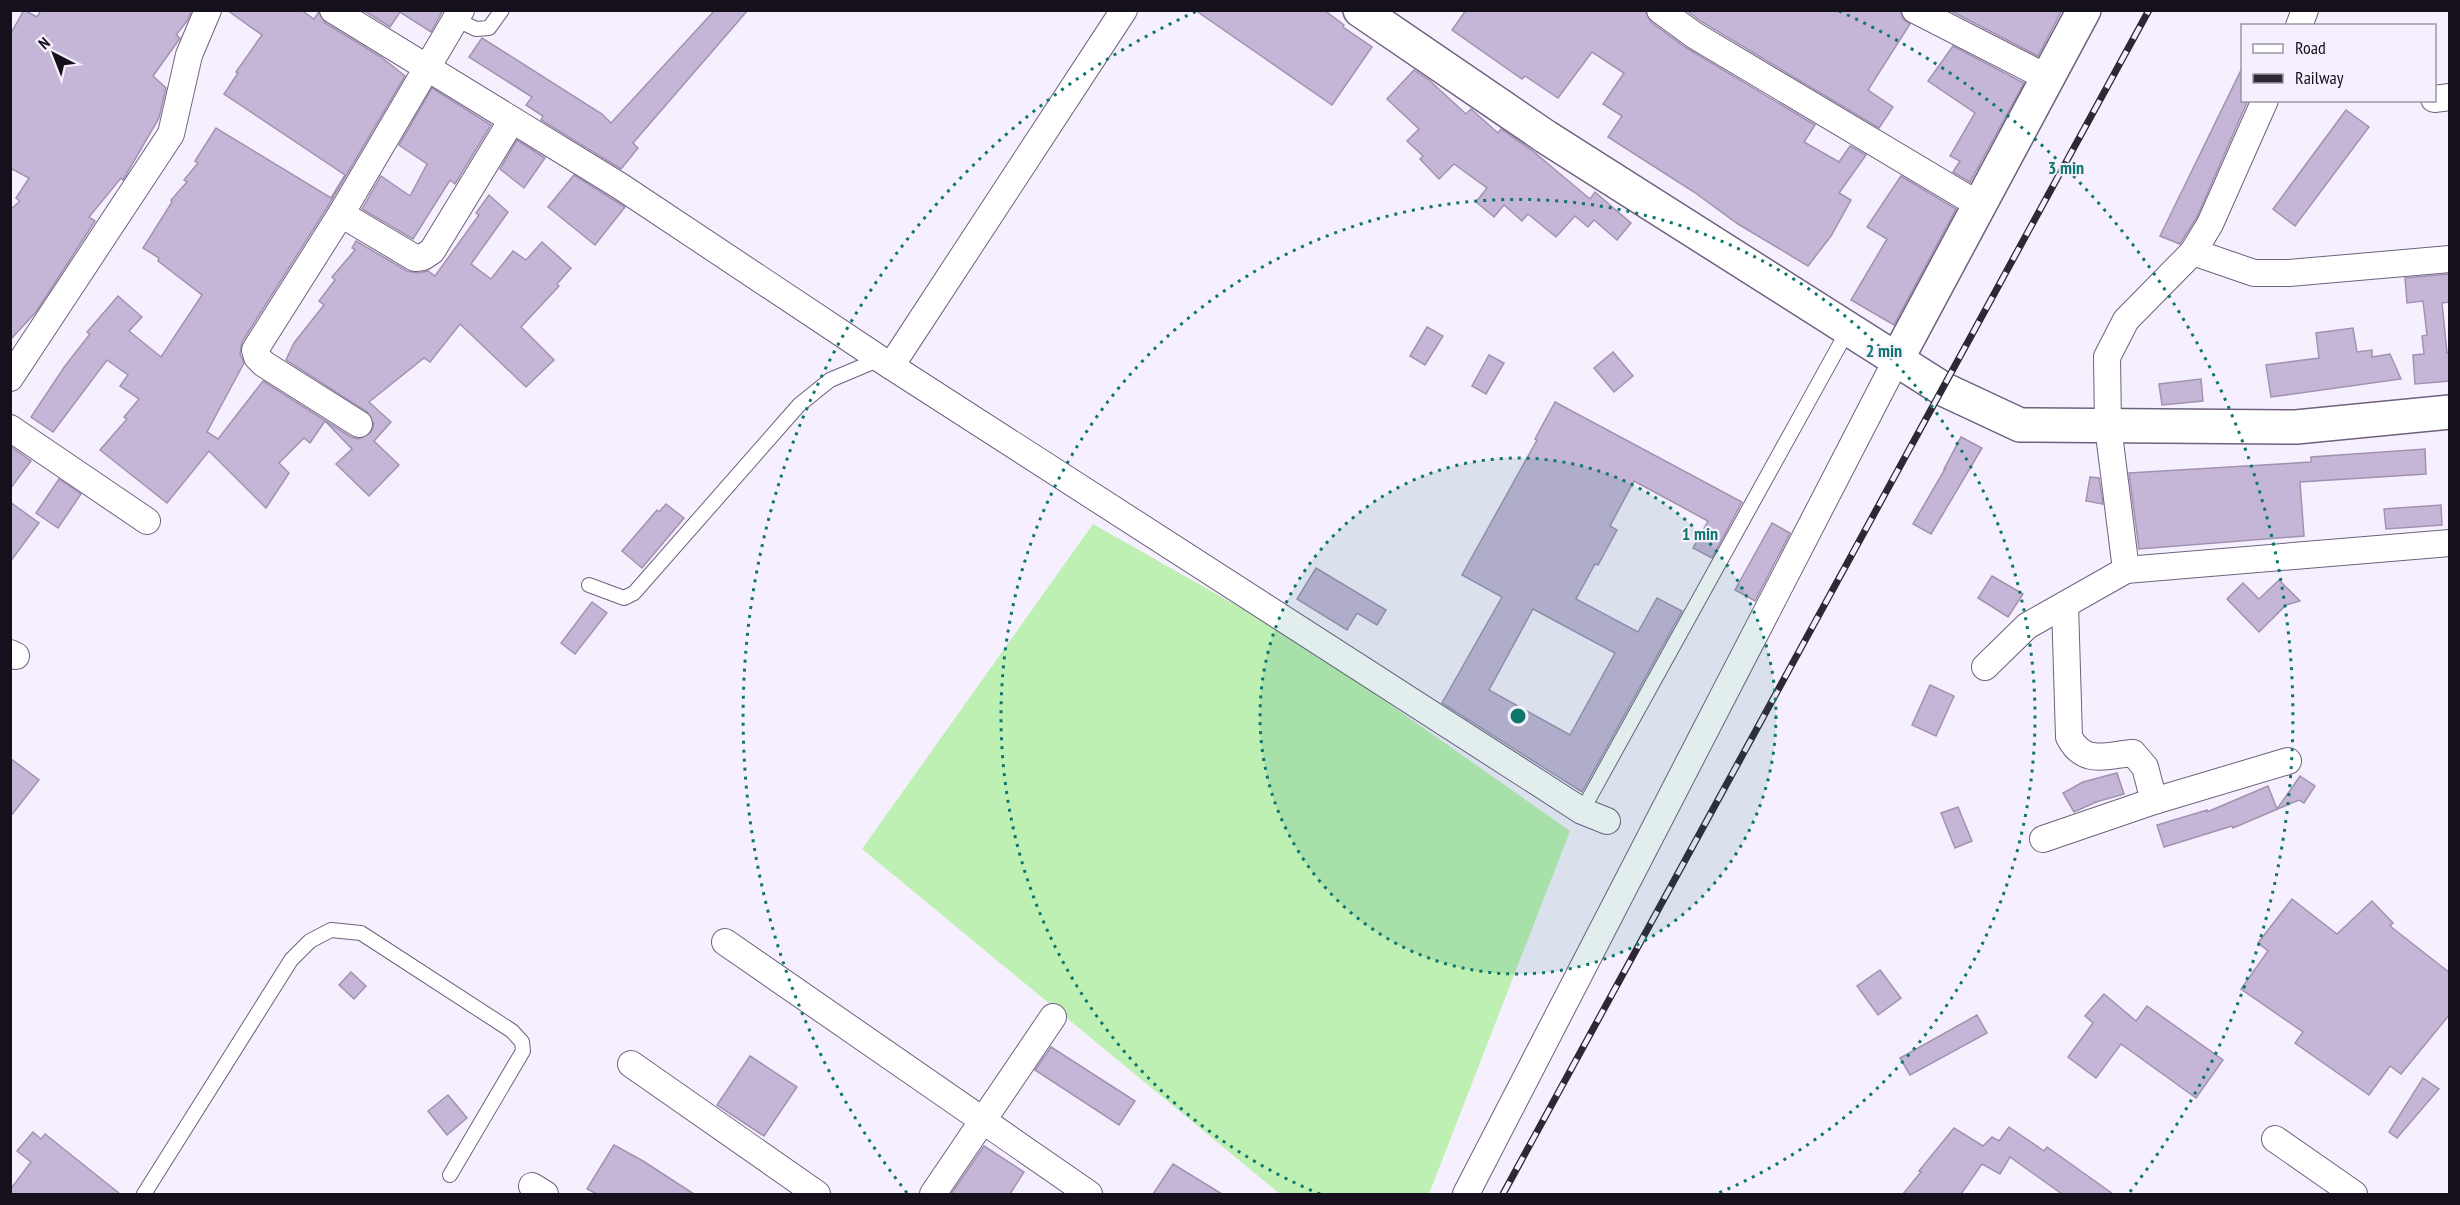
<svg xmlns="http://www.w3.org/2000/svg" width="2460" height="1205" viewBox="0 0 2460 1205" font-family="'PT Sans Narrow',sans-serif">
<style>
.garden{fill:#bef0b3}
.building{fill:#c5b6d7;stroke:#a192b2;stroke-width:1.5;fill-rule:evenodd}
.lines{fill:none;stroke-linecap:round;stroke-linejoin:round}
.lane-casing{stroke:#6f617f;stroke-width:16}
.street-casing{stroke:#6f617f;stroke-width:28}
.secondary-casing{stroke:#6f617f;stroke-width:36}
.lane{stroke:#fff;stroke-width:14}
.street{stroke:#fff;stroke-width:26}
.secondary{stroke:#fff;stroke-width:33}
.rail-casing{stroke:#2e2834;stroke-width:7}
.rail{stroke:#f6f0fe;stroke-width:4.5;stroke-dasharray:14;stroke-linecap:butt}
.ring{fill:none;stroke:#0f766e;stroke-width:3;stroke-dasharray:3 6}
.centre{fill:#0f766e;stroke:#f6f0fe;stroke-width:3}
.ring-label{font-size:18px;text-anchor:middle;font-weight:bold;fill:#0f766e;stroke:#f6f0fe;stroke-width:4.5;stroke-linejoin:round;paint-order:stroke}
</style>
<rect width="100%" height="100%" fill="#f6f0fe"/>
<path class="garden" d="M1093 524 1301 642 1570 831 1429 1194H1280L862 849Z"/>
<g class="building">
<path d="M24 10 37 17 41 10H192L187 21 176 35 180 38 178 41 153 76 166 88 159 118 123 180 121 178 89 217 95 221 36 312 10 340V210L20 201 16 198 29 178 10 168V35Z"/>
<path d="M227 10H301L314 19 319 12 325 23 381 57 405 76 328 206 242 342 240 354 244 363 207 432 218 439 263 381 351 437 359 439 371 432 374 424 367 412 286 360 294 343 324 305 319 301 335 280 332 277 355 250 352 248 356 241 407 271 417 273 428 271 435 276 479 215 476 213 489 195 508 212 471 264 491 279 513 251 526 260 542 242 571 268 557 284 559 286 521 327 554 360 526 387 460 324 430 362 424 358 369 402 391 422 374 441 399 465 369 496 336 464 352 449 325 421 310 443 304 438 279 463 289 473 266 508 209 451 167 503 100 450 127 419 124 417 139 399 120 386 128 375 107 360 53 432 31 417 65 366 90 334 87 332 118 296 142 317 129 331 161 357 202 295 158 261 159 258 143 248 172 202 171 200 187 182 184 180 198 163 195 161 216 128 331 198 345 175 224 94 238 73 236 72 262 35Z"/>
<path d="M363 10H443L431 32 400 12 390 27Z"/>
<path d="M715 10H748L633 143 638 148 621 169 541 120 543 116 526 105 532 97 469 57 482 38 602 114 611 123Z"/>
<path d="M1195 10H1324L1344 25 1343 27 1372 47 1332 105Z"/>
<path d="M1466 10H1645L1651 22 1685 47 1815 125 1804 142 1839 162 1850 146 1866 155 1839 193 1851 200 1831 236 1808 266 1738 224 1694 192 1608 137 1622 116 1603 104 1624 73 1592 52 1558 98 1525 76 1522 79 1452 30Z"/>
<path d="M1686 10H1900L1903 19 1910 24 1868 90 1893 107 1879 128 1702 22Z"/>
<path d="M1949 10H2062L2038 56Z"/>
<path d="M1953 46 2024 83 1970 182 1953 172 1960 161 1950 156 1975 113 1928 81Z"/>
<path d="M2242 68V100H2248L2197 217 2180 244 2160 236Z"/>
<path d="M1414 70 1429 80 1466 114 1471 109 1498 133 1501 129 1534 152 1590 199 1595 192 1631 223 1617 240 1594 220 1588 227 1575 216 1556 237 1528 214 1522 221 1504 205 1494 217 1476 202 1487 188 1454 164 1439 179 1420 159 1423 156 1407 141 1419 129 1387 99Z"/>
<path d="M432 88 491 125 455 184 450 180 413 239 362 209 381 176 410 196 427 164 399 145Z"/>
<path d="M2346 110 2369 127 2295 226 2273 209Z"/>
<path d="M517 140 545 158 524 188 500 169Z"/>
<path d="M574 175 625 207 595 245 548 207Z"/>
<path d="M1901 176 1956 209 1894 325 1851 300 1887 239 1867 227Z"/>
<path d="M2450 274V302L2442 303 2447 353 2450 352V381L2415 384 2413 355 2424 354 2422 336 2427 335 2423 301 2407 303 2405 278Z"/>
<path d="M1427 327 1443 336 1425 365 1410 356Z"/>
<path d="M2353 328 2357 352 2372 350V357L2390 354 2401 379 2271 397 2266 365 2319 358 2316 333Z"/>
<path d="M1613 352 1633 376 1614 392 1594 368Z"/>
<path d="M1489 355 1504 363 1486 394 1472 386Z"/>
<path d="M2201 379 2203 401 2162 405 2159 384Z"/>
<path d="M1555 402 1742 502 1712 558 1693 548 1708 521 1634 481 1610 526 1617 530 1598 565 1595 564 1576 599 1638 632 1657 598 1682 611 1582 792 1442 703 1502 597 1462 575 1537 440 1535 439ZM1533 609 1615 653 1570 735 1489 690Z"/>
<path d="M1961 437 1982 448 1931 534 1913 524 1945 469H1944Z"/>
<path d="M10 446 31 461 10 489Z"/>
<path d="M2425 449 2426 474 2300 482 2304 536 2139 549 2129 473 2311 462V457Z"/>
<path d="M2090 477 2099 478 2103 504 2086 501Z"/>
<path d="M59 479 81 494 58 528 36 513Z"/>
<path d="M10 502 39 523 10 562Z"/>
<path d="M666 504 684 518 642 568 622 551 657 510 659 512Z"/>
<path d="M2441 505 2442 525 2386 529 2384 509Z"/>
<path d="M1772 523 1790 533 1755 601 1735 590Z"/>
<path d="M1316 568 1386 610 1377 625 1357 613 1347 630 1297 599Z"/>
<path d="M1992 576 2023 594 2008 617 1978 598Z"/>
<path d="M2279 580 2300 601 2286 605 2259 632 2227 599 2243 583 2259 599Z"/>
<path d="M592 602 607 613 575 654 561 643Z"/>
<path d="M1930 685 1954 696 1936 736 1912 725Z"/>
<path d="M10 758 39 780 10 817Z"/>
<path d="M2117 773 2124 794 2096 802 2074 812 2063 793 2083 782Z"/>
<path d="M2300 776 2315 786 2304 803 2299 800 2233 828 2232 826 2164 847 2157 825 2207 810V812L2268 786 2277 809Z"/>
<path d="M1958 807 1972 841 1955 848 1941 813Z"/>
<path d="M2292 899 2337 934 2372 901 2393 923 2390 926 2450 973V1014L2401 1074 2390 1066 2369 1095 2295 1043 2303 1032 2241 989 2268 951 2258 943Z"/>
<path d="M1880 970 1901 998 1878 1015 1857 986Z"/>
<path d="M351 972 366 986 354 999 339 985Z"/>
<path d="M2104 994 2136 1021 2147 1006 2223 1060 2196 1098 2121 1044 2096 1078 2068 1057 2093 1023 2085 1016Z"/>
<path d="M1977 1015 1987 1033 1910 1075 1900 1058Z"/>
<path d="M1051 1047 1135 1101 1119 1125 1035 1070Z"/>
<path d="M750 1056 797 1087 764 1136 717 1105Z"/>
<path d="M2423 1078 2439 1089 2397 1138 2389 1132Z"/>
<path d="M448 1095 467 1118 447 1135 428 1111Z"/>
<path d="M2009 1127 2044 1151 2047 1147 2113 1194H2062L2010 1157 2000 1174 1982 1164 1961 1194H1903L1921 1172 1919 1171 1954 1128 1983 1146 1992 1137 1999 1141Z"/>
<path d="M33 1132 41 1139 45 1134 120 1194H10V1190L31 1162 17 1151Z"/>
<path d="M614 1145 643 1161 694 1194H597L587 1189Z"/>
<path d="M984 1146 1024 1172 1010 1194H951Z"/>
<path d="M1173 1164 1222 1194H1153Z"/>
</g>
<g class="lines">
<g class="lane-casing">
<g id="lane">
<path d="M455 19 476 29 489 28 502 10"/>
<path d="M589 585 624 598 634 593 799 405 830 380 880 359"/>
<path d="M1582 811 1849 328"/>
<path d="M144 1194 291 960 310 941 331 930 361 933 512 1031 522 1042 523 1051 450 1175"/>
</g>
</g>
<g class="street-casing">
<g id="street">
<path d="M333 10 620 186 880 359 1582 811 1607 821"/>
<path d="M1660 10 1694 35 1979 205"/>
<path d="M1915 10 2048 78"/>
<path d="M2299 26 2305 10"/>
<path d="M2434 99 2450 97"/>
<path d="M2265 100 2210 224 2193 252 2126 320 2107 357 2108 426 2126 570 2450 543"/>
<path d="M341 214 415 258 423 257 432 251 512 120"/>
<path d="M2193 252 2254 273H2289L2450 259"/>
<path d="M891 366 1124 10"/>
<path d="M10 378 171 134 189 55 208 10"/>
<path d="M359 424 264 364 257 357 255 350 341 214 461 10"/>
<path d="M10 428 147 521"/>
<path d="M2065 605 2069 737C2084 766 2106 755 2133 753L2145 767 2154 801 2288 761"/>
<path d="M10 653 16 656"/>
<path d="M1985 667 2027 626 2126 570"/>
<path d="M2043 839 2154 801"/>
<path d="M725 942 1089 1194"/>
<path d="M631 1064 817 1194"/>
<path d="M2275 1139 2354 1194"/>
<path d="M532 1186 545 1194"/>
<path d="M933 1194 1053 1017"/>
<path d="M1466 1194 1897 359"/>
</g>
</g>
<g class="secondary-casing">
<g id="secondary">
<path d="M1360 10 1546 137 1943 389 2020 425 2296 427 2450 412"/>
<path d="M1897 359 2084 10"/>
</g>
</g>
<use href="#lane" class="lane"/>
<use href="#street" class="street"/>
<use href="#secondary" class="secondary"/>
<g class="rail-casing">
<path id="rail" d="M1503 1194 2149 10"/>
</g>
<use href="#rail" class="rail"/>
</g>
<circle cx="1518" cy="716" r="258" fill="#0f766e" fill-opacity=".12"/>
<g class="ring">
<circle cx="1518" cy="716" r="258"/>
<path d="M1320 1194A517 517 0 1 1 1716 1194"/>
<path d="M907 1193A775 775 0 0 1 1197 11M1839 11A775 775 0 0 1 2129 1193"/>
</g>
<circle cx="1518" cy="716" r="9" class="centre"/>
<g class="ring-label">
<text x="2066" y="174">3 min</text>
<text x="1884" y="357">2 min</text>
<text x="1700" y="540">1 min</text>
</g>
<rect width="2460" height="1205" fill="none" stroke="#16101c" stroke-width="24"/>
<rect x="2241" y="24" width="195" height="78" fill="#f6f0fe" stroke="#9c96a4" stroke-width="1.5"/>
<rect x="2253" y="44" width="30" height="9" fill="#ffffff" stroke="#9c96a4" stroke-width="1.5"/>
<text x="2295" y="54" font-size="18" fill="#16101c">Road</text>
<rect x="2253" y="74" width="30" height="9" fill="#2e2834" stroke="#9c96a4" stroke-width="1.5"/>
<text x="2295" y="84" font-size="18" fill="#16101c">Railway</text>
<g transform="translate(54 54) rotate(318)" stroke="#f6f0fe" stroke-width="4.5" paint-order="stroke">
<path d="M0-4.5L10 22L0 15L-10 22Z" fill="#16101c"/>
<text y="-9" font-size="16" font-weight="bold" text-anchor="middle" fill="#16101c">N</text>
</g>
</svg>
